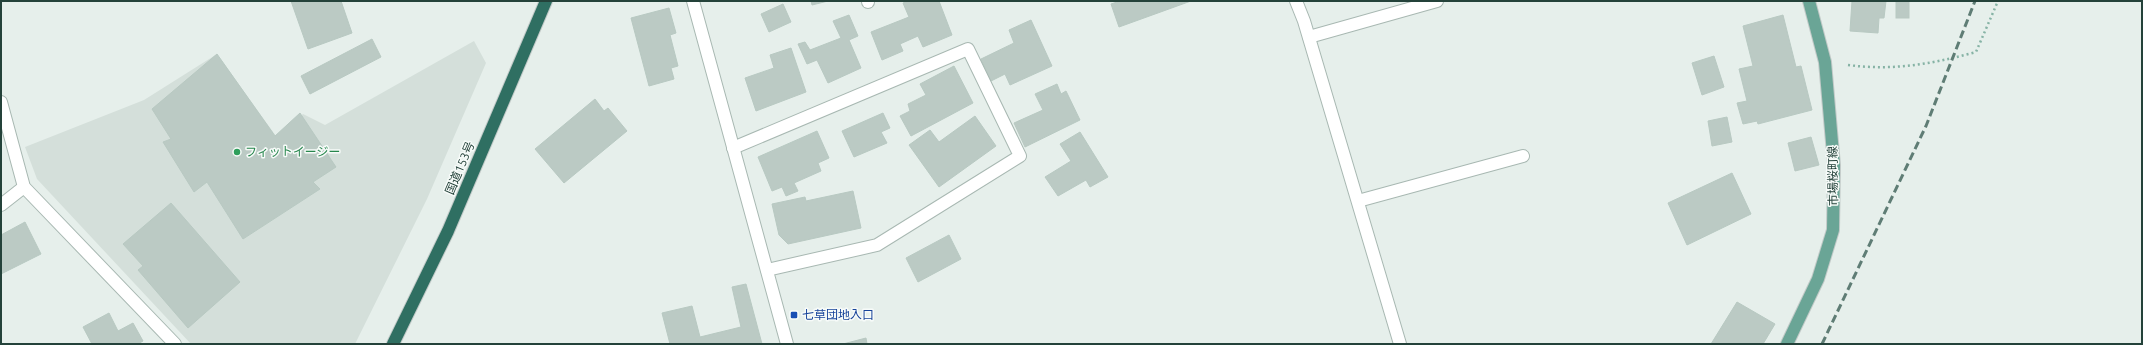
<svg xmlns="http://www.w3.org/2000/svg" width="2143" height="345" viewBox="0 0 2143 345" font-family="Ubuntu,'Noto Sans JP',sans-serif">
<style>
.built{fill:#d4dfda}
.building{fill:#bbcac4;stroke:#b8c9c2}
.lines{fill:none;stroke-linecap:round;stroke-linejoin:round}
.minor-casing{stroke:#a8b8b2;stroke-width:14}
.major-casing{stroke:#c2cac8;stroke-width:14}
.highway-casing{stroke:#c2cac8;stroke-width:14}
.path{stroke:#86b3a5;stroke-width:2.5;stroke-dasharray:2 3;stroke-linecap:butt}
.minor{stroke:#fff;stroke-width:12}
.major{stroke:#6aa596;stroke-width:12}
.highway{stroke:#2f6f62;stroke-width:12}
.rail{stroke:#5f7d75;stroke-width:3;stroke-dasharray:8 4;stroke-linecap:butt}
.leisure-dot{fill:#2e9e5b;stroke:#f7fbf9;stroke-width:1.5}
.transit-dot{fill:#1a4fb4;stroke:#f7fbf9;stroke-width:1.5}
.labels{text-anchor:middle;stroke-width:3;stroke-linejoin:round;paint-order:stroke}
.leisure-label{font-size:12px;fill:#27864d;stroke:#f7fbf9;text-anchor:start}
.street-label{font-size:12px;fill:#24423a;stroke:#f7fbf9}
.transit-label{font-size:12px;fill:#164399;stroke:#f7fbf9;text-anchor:start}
</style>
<rect width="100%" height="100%" fill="#e6efeb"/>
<path class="built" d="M474 41 486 63 427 199 355 344H191L37 179 25 147 144 100 217 54 276 136 303 114 325 125Z"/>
<g class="building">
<path d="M291 1H341L352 33 308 49Z"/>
<path d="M811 1H828L812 5Z"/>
<path d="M908 1H939L952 35 923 47 918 36 900 44 903 51 882 60 871 32 909 17 903 3Z"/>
<path d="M1120 1H1191L1119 27 1111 4Z"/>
<path d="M1852 1H1886L1884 18H1879L1878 33 1850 31Z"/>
<rect x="1896" y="1" width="13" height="17"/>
<path d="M783 4 791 22 769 32 761 14Z"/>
<path d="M669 8 676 33 670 35 678 66 671 68 674 79 649 86 631 18Z"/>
<path d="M849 15 858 36 849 40 861 68 828 83 817 60 807 64 798 44 805 42 810 50 841 38 833 21Z"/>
<path d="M1783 15 1796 67 1801 66 1812 110 1758 124 1757 121 1743 124 1737 103 1747 101 1739 69 1753 66 1743 26Z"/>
<path d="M1031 20 1052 66 1010 85 1005 74 991 81 981 59 1014 43 1009 30Z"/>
<path d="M372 39 381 57 310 94 301 76Z"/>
<path d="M791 48 806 92 756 111 745 78 774 68 770 55Z"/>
<path d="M217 54 275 136 300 113 336 167 313 182 320 189 243 239 207 182 194 192 163 142 171 139 152 109Z"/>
<path d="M1714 56 1724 87 1702 95 1692 63Z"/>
<path d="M954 66 973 103 911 136 900 116 910 111 908 104 926 95 920 84Z"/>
<path d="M1057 84 1061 94 1066 91 1080 120 1025 147 1014 123 1043 110 1035 94Z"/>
<path d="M595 99 604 111 608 108 627 131 564 183 535 149Z"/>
<path d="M883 113 890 128 881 132 887 143 854 157 842 131Z"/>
<path d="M975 116 996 146 939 187 909 145 930 130 939 142Z"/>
<path d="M1727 117 1732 142 1712 146 1708 121Z"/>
<path d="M817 131 829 158 818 163 821 171 794 183 798 191 786 196 782 187 772 191 758 157Z"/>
<path d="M1080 132 1108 177 1090 187 1086 180 1058 196 1045 177 1071 161 1060 144Z"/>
<path d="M1811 137 1819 165 1795 171 1788 143Z"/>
<path d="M1732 173 1751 214 1687 245 1668 203Z"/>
<path d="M853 191 861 228 788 244 779 235 772 204 805 197 806 201Z"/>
<path d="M171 203 240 282 188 328 138 270 143 266 123 244Z"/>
<path d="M25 222 41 254 1 274V235Z"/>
<path d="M949 235 961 259 918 282 906 258Z"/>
<path d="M746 284 762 344H670L662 313 692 306 700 337 741 327 732 287Z"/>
<path d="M1737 302 1775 324 1763 344H1711Z"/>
<path d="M109 313 118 331 133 323 143 341 138 344H92L83 327Z"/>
<path d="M866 338 867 344H843Z"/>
</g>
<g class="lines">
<g class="minor-casing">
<g id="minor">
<path d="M693 1 787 344"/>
<path d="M868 1V2"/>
<path d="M1296 1 1304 21 1400 344"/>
<path d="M1309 37 1437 1"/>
<path d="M1 102 24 187 175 344"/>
<path d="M733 148 968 49 1020 156 877 245 767 270"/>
<path d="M1358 201 1523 156"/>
<path d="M1 205 24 187"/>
</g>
</g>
<g class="major-casing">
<path id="major" d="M1787 344 1818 279 1833 230 1834 165 1825 62 1809 1"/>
</g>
<g class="highway-casing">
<path id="highway" d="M393 344 448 231 546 1"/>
</g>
<path class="path" d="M1848 65C1893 71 1932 64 1976 52L1998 1"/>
<use href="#minor" class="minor"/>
<use href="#major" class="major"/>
<use href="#highway" class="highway"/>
<path class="rail" d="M1822 344 1926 126 1975 1"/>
</g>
<circle class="leisure-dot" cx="237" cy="152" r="4"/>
<rect class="transit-dot" x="790" y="311" width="8" height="8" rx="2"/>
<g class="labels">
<g class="leisure-label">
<text x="245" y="156">フィットイージー</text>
</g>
<g class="street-label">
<text transform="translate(460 168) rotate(-67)" y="4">国道153号</text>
<text transform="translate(1833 176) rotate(-91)" y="4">市場桜町線</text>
</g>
<g class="transit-label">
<text x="802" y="319">七草団地入口</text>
</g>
</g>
<rect width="2143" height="345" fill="none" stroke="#24423a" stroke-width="4"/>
</svg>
